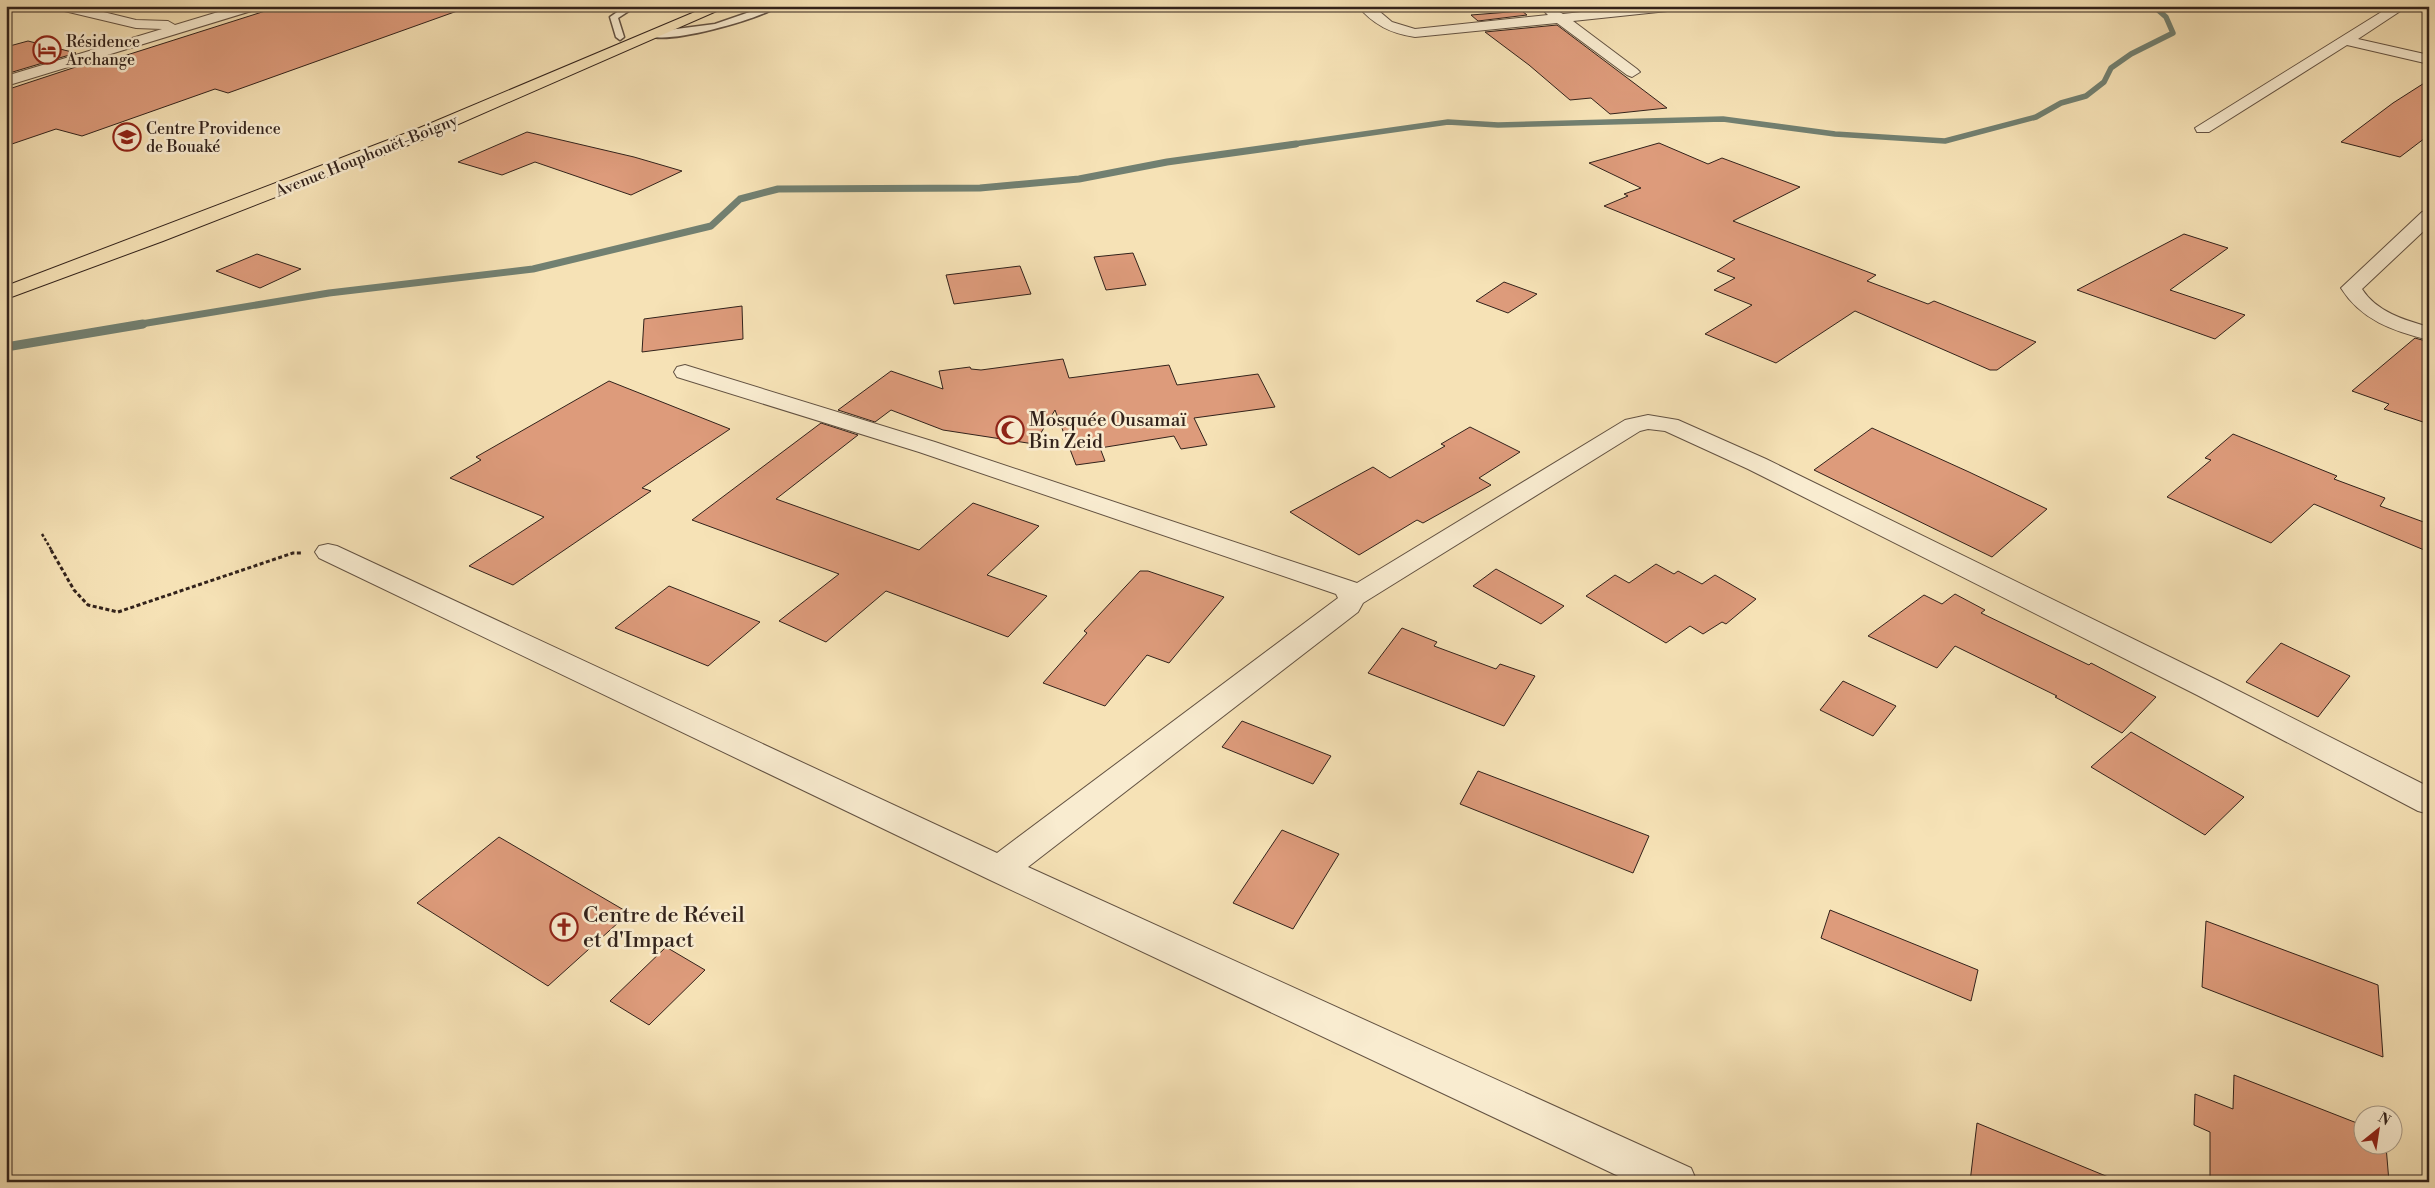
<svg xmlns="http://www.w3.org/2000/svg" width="2435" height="1188" viewBox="0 0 2435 1188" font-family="'Libre Bodoni',serif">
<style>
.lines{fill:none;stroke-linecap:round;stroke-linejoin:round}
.stream-far2{stroke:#728071;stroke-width:5.5}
.stream-far1{stroke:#728071;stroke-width:7}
.stream{stroke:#728071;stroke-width:9}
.building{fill:#dd9b7b;stroke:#32221b}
.service-casing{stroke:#635242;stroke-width:3}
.minor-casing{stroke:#635242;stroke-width:2}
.trunk-casing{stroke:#32221b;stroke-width:2}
.path-far1{stroke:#32221b;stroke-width:2.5;stroke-dasharray:3 2;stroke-linecap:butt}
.path{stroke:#32221b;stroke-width:3;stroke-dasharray:4 2.5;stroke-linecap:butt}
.service{fill:#f9ecd0;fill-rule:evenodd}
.minor{fill:#f9ecd0;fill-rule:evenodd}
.trunk{fill:#f6e2b6;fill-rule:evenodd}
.labels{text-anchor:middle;stroke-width:5;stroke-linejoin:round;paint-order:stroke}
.far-poi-label{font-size:16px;fill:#32221b;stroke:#f9ecd0;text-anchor:start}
.far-street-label{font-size:16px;fill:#32221b;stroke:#f9ecd0}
.poi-label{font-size:19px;fill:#32221b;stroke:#f9ecd0;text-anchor:start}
.near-poi-label{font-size:22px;fill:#32221b;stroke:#f9ecd0;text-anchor:start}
</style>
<rect width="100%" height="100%" fill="#f6e2b6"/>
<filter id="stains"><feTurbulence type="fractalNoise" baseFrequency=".004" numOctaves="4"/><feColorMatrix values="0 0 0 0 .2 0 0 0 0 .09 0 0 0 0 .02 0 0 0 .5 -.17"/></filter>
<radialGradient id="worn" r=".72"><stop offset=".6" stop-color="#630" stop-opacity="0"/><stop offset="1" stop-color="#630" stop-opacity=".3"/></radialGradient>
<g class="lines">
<path class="stream-far2" d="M1287 145 1448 122 1498 125 1723 119 1835 134 1945 141 2036 117 2061 103 2086 96 2104 82 2111 68 2131 54 2173 33 2166 17 2158 10V6"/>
<path class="stream-far1" d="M135 325 329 293 533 269 711 226 740 199 778 189 980 188 1079 179 1167 162 1296 144"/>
<path class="stream" d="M6 347 143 324"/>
</g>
<g class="building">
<path d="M281 6H459L460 10 228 93 215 89 82 136 56 129 6 146V90L100 59 108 61Z"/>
<path d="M1522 11 1527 15 1478 21 1471 15Z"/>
<path d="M1557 25 1626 77 1667 108 1610 114 1591 98 1570 100 1529 65 1485 32Z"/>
<path d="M28 41 76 53 6 74V47Z"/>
<path d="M2429 80V135L2400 157 2341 142 2393 103Z"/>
<path d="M527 132 634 157 682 171 631 195 535 162 502 175 458 162Z"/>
<path d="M1659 143 1708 164 1722 158 1800 187 1733 221 1876 275 1867 281 1928 304 1934 301 2036 342 1997 370H1990L1855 311 1776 363 1705 334 1752 305 1714 290 1735 278 1717 271 1735 259 1604 206 1628 196 1624 194 1641 188 1589 163Z"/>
<path d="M2184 234 2228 248 2170 290 2245 315 2215 339 2077 290Z"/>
<path d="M1133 253 1146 285 1106 290 1094 257Z"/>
<path d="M257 254 301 269 260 288 216 271Z"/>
<path d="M1020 266 1031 294 954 304 946 275Z"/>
<path d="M1504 282 1537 294 1508 313 1476 301Z"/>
<path d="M742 306 743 339 642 352 644 319Z"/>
<path d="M2415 338 2429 342V424L2384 409 2389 404 2352 391Z"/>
<path d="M1063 359 1069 378 1169 365 1177 385 1258 374 1275 407 1194 418 1207 445 1181 449 1174 436 1100 448 1105 461 1076 465 1055 410 1034 444 943 430 891 410 875 422 838 410 891 371 943 389 939 371 970 367 971 369 981 370Z"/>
<path d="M609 381 730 429 642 488 651 491 513 585 469 566 544 517 450 478 481 460 476 457Z"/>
<path d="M821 423 858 435 776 499 919 550 973 503 1039 526 987 575 1047 596 1008 637 886 591 826 642 779 621 839 574 692 520Z"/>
<path d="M1470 427 1520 452 1479 478 1491 485 1423 523 1417 520 1359 555 1290 512 1373 467 1390 478 1445 446 1441 444Z"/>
<path d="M1872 428 1969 472 2047 509 1992 557 1814 470Z"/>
<path d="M2233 434 2337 476 2334 479 2385 498 2380 506 2429 524V552L2314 504 2271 543 2167 497 2211 460 2205 458Z"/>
<path d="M1656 564 1674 574 1678 571 1702 584 1715 575 1756 599 1726 624 1722 622 1703 634 1690 626 1666 643 1586 596 1615 575 1629 583Z"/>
<path d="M1496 569 1564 606 1541 624 1473 586Z"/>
<path d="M1140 571H1148L1224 597 1169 663 1147 655 1105 706 1043 683 1087 633 1084 631Z"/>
<path d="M669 586 760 622 708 666 615 628Z"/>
<path d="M1955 594 1985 610 1981 613 2089 665 2091 663 2156 697 2122 733 2055 697 2057 696 1955 646 1937 668 1868 636 1924 595 1942 604Z"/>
<path d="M1402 628 1437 642 1434 646 1496 669 1500 664 1535 676 1504 726 1368 673Z"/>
<path d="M2281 643 2350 676 2318 717 2246 682Z"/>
<path d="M1843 681 1896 706 1873 736 1820 710Z"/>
<path d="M1242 721 1331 756 1313 784 1222 747Z"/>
<path d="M2131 732 2244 797 2205 835 2091 767Z"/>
<path d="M1478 771 1649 836 1633 873 1460 804Z"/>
<path d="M1282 830 1339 854 1293 929 1233 903Z"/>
<path d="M499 837 629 913 548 986 417 903Z"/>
<path d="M1830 910 1978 970 1971 1001 1821 938Z"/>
<path d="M2206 921 2378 985 2383 1057 2202 987Z"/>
<path d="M666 947 705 970 649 1025 610 1001Z"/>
<path d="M2234 1075 2362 1125V1146H2386L2389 1182H2210V1132L2194 1125 2195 1094 2233 1109Z"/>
<path d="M1977 1123 2118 1181V1182H1970Z"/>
</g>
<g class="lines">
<g class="service-casing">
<g id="service">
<path d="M626 6 635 7 618 18 624 37 620 40 616 37 610 17Z"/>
<path d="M767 6H778C762 19 663 46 649 35L653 32 715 24Z"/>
</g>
</g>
<g class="minor-casing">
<g id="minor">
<path d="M54 6H79L136 20 168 21 175 25 238 6H260L258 9 6 86V76L162 29 136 28 56 9Z"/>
<path d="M1358 6H1373L1392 22 1415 29 1548 15 1544 11 1551 7 1563 14 1635 6H1684L1677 10 1573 21 1637 69 1640 72 1632 77 1627 75 1557 23 1415 37C1392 34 1373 25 1358 6Z"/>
<path d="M2391 6H2408L2358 39 2429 55V64L2347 45 2209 132H2197L2195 128Z"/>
<path d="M2429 210V226L2362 289C2377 312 2404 320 2429 327V340C2393 331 2361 320 2341 288L2422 212Z"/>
<path d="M685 365 935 442 1357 583 1625 420 1648 415 1678 420 1766 459 2219 681 2429 787V814L2418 811 2197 695 1748 469 1665 431 1648 429 1640 431 1363 603 1358 612 1028 867 1691 1168 1697 1182H1631L988 879 319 558 315 552 319 546 328 544 337 546 997 853 1338 598 1336 594 919 452 677 377 674 372 677 367Z"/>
</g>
</g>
<g class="trunk-casing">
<path id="trunk" d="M709 6H728L429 137 163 241 6 299V286L417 129Z"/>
</g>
<path class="path-far1" d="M42 534 52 551"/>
<path class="path" d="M51 550 74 590 88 605 118 612 293 553H301"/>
<use href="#service" class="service"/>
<use href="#minor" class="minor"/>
<use href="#trunk" class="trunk"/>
</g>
<defs>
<g id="hotel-ring" transform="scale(1.4375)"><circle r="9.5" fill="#f9ecd0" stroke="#8f2418" stroke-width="1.5"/><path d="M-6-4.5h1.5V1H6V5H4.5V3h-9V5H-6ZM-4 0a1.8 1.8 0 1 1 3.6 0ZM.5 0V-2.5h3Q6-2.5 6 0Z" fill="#8f2418"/></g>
<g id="university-ring" transform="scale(1.4375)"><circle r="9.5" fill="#f9ecd0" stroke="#8f2418" stroke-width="1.5"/><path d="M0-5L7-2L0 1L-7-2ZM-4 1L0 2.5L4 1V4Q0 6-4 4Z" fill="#8f2418"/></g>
<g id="mosque-ring" transform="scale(1.4375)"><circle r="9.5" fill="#f9ecd0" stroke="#8f2418" stroke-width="1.5"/><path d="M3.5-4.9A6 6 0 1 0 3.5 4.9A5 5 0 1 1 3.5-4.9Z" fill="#8f2418"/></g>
<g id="church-ring" transform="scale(1.4375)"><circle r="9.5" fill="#f9ecd0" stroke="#8f2418" stroke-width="1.5"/><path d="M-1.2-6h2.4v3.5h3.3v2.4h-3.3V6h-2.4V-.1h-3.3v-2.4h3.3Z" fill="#8f2418"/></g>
</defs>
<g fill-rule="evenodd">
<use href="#hotel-ring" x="47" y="50"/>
<use href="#university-ring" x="127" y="137"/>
<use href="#mosque-ring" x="1010" y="430"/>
<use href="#church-ring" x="564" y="927"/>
</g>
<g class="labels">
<g class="far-poi-label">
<text x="66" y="47">Résidence<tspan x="66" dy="18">Archange</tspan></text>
<text x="146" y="134">Centre Providence<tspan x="146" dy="18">de Bouaké</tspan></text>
</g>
<g class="far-street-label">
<text transform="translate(366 155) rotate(-22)" y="6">Avenue Houphouët-Boigny</text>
</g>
<g class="poi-label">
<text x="1029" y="426">Mosquée Ousamaï<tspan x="1029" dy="22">Bin Zeid</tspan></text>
</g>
<g class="near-poi-label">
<text x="583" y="922">Centre de Réveil<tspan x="583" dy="25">et d'Impact</tspan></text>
</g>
</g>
<rect width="2435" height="1188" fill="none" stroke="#f6e2b6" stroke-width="25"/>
<rect x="8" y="8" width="2420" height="1173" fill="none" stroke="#32221b" stroke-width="2.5"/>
<rect x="12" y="12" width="2410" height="1163" fill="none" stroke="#32221b"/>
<g transform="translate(2378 1130) rotate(30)"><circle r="24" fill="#f9ecd0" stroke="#a99b88"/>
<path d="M0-4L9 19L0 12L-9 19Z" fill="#8f2418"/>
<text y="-8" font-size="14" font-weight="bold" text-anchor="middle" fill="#32221b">N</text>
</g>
<rect width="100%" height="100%" filter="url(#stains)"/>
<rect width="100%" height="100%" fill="url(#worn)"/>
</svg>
